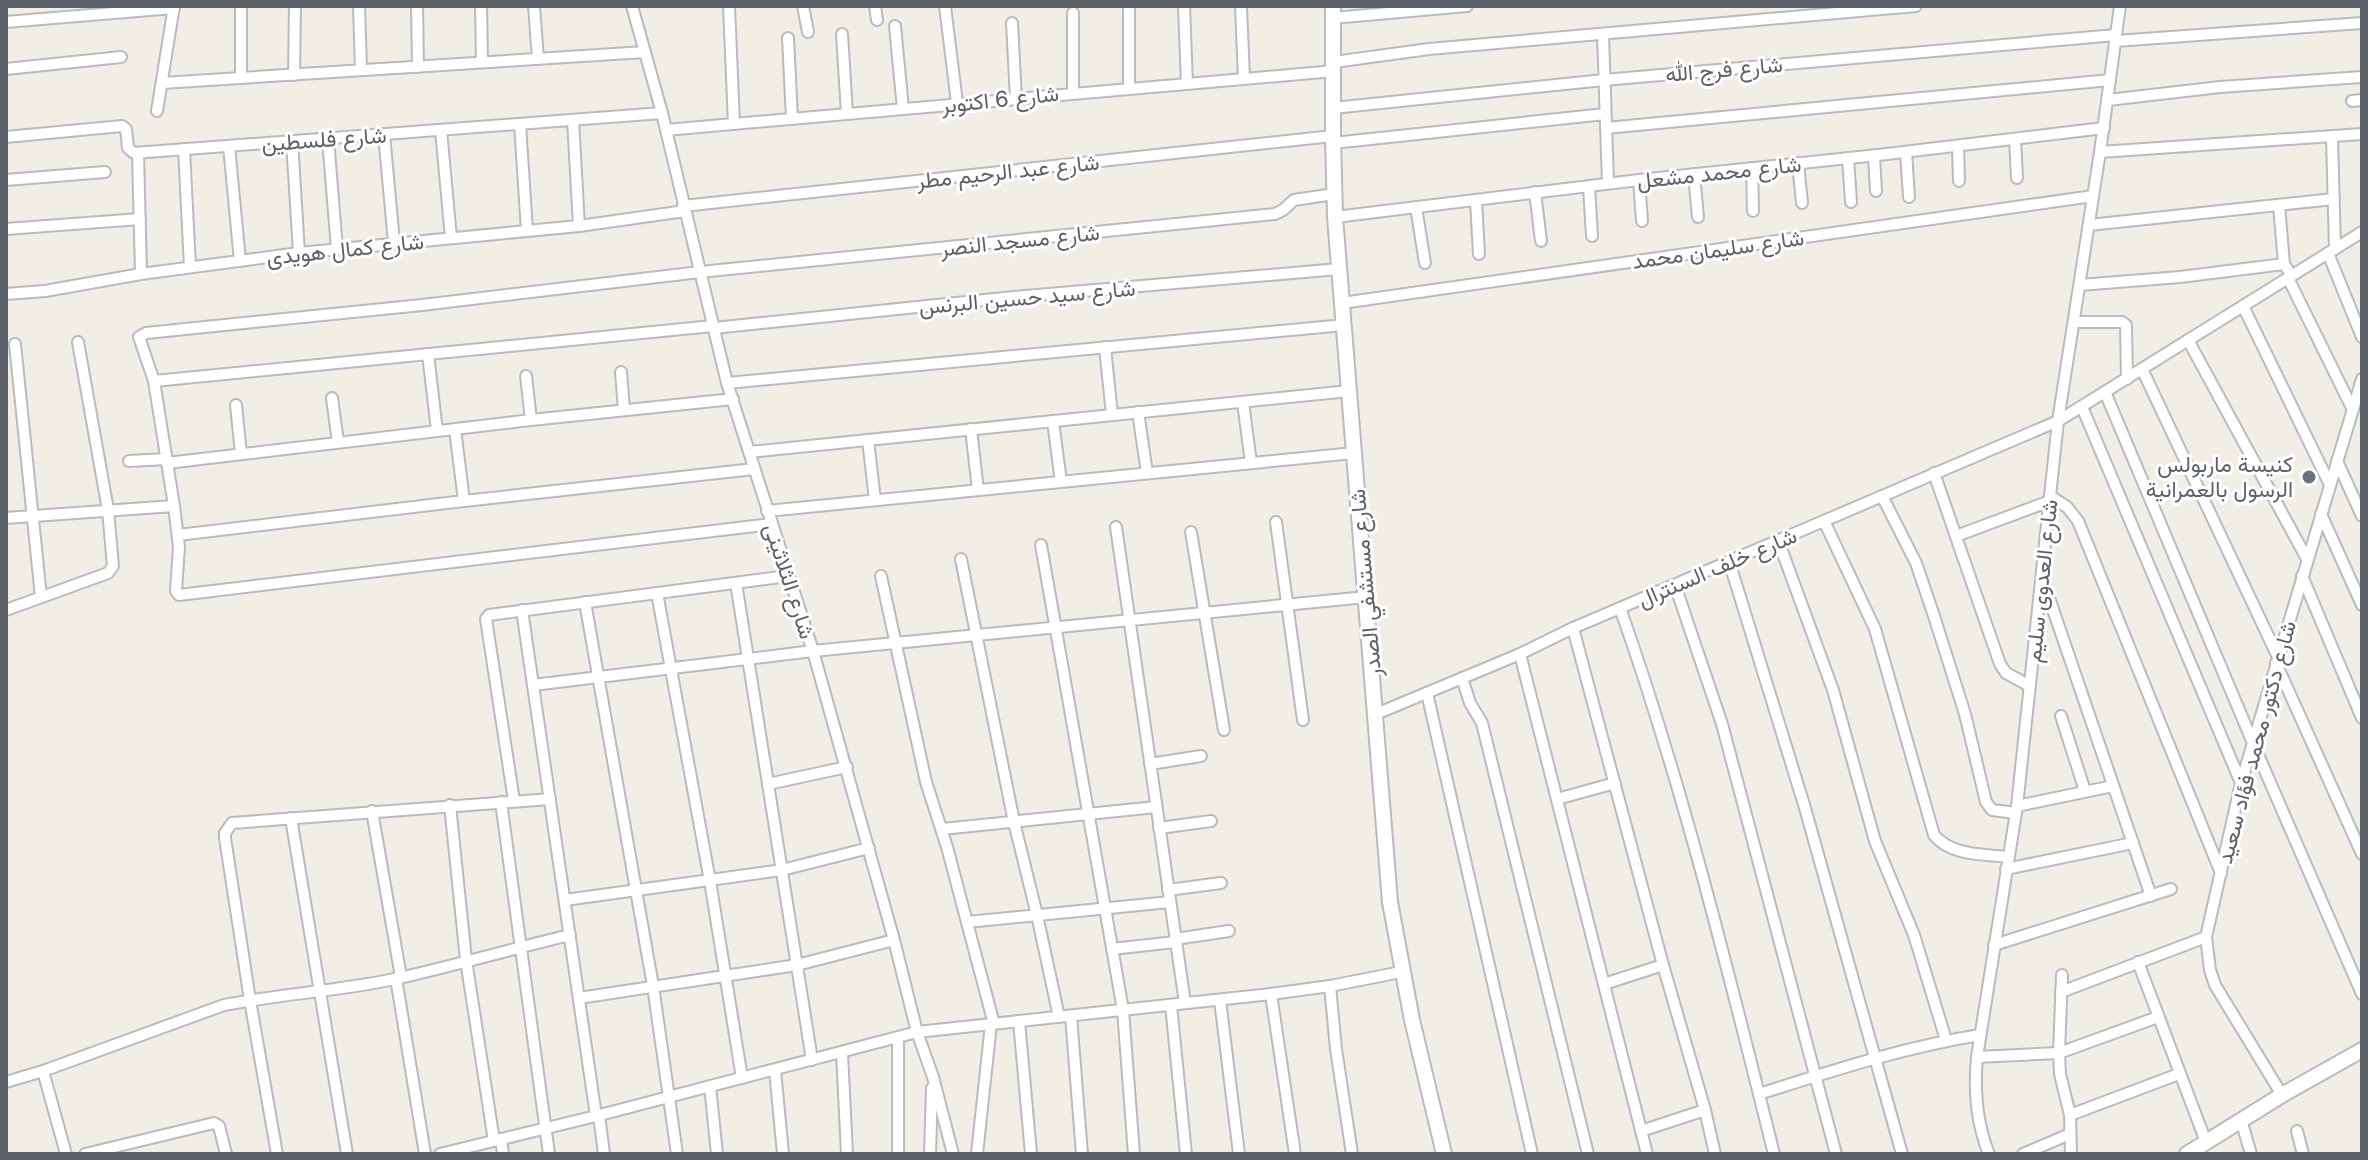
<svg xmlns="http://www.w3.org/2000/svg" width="2368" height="1160" viewBox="0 0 2368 1160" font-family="Inter,Vazirmatn,sans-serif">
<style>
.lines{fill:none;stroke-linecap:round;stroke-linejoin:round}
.minor-casing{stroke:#b8bbc0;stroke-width:14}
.tertiary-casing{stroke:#b8bbc0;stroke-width:18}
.minor{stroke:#fff;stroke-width:10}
.tertiary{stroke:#fff;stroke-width:14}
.worship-dot{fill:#6b7280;stroke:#fff;stroke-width:3}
.labels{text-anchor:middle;stroke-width:6;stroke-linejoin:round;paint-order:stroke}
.street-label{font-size:22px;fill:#5c6167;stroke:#fff}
.worship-label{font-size:22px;fill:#5b616d;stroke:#fff;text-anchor:end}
</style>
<rect width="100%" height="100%" fill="#f1eee5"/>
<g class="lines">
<g class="minor-casing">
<g id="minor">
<path d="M359 6 361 70"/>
<path d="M417 6 418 67"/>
<path d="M481 6 482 62"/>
<path d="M534 6 538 59"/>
<path d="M632 6 662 113 727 383 813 651 894 940 917 1032 933 1077 953 1154"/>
<path d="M729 6 734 124"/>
<path d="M803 6 808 32"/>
<path d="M875 6 877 20"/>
<path d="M945 6 957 103"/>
<path d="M1184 6 1187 84"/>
<path d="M1241 6 1244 79"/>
<path d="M1073 13V92"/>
<path d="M1333 18 1467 6"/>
<path d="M6 22 174 8"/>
<path d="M1012 23 1016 99"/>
<path d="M895 26 903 109"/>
<path d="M842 34 847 114"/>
<path d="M1603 34 1608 183"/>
<path d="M788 38 792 119"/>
<path d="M2116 41 2362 23"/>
<path d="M1334 62 1429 49 1916 6"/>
<path d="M6 69 121 57"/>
<path d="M294 75 295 6"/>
<path d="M241 78V6"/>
<path d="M162 83 645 52"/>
<path d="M1129 89V9"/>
<path d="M2108 100 2220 87 2362 77"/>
<path d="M2352 101 2362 100"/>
<path d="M1333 108 1604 80 2116 35"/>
<path d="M157 111 174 6"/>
<path d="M573 120 579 226"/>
<path d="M520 124 527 231"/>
<path d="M1606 128 2110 80"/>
<path d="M441 130 451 238"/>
<path d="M666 130 1334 71"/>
<path d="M384 134 394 243"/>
<path d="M6 137 122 126 126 129 128 148 134 153 662 113"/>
<path d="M2332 138 2335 249"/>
<path d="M328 139 337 249"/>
<path d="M2015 139 2017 178"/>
<path d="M292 141 299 253"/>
<path d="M1333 143 1605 114"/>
<path d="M229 146 240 261"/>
<path d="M1958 146 1959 181"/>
<path d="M184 149 190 267"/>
<path d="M1906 152 1909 197"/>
<path d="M2100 152 2362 134"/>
<path d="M138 153 141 274"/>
<path d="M1874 156 1876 191"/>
<path d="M1848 158 1851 202"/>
<path d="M1798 163 1802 203"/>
<path d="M1752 168 1753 211"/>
<path d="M1694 174 1698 217"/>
<path d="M6 180 105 172"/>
<path d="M1639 180 1642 221"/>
<path d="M1589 186 1592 236"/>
<path d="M1535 192 1541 241"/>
<path d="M1476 200 1479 254"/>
<path d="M2279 205 2284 264 2288 270"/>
<path d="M683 206 1333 136"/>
<path d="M1416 207 1425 263"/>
<path d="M1335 217 1639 180 1887 154 2104 128"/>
<path d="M2089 225 2334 199"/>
<path d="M6 229 140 219"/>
<path d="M2328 253 2362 337"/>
<path d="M2288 278 2353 410"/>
<path d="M2080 285 2180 277 2284 264"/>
<path d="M6 294 45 291 141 274 299 253 579 226 685 211"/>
<path d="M1342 303 2093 196"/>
<path d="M2243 306 2330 485"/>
<path d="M2074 322H2122L2126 325 2127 379"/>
<path d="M714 328 1014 297 1339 269"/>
<path d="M2188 340 2307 559"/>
<path d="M15 344 41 597"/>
<path d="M1105 347 1112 415"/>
<path d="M428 354 437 431"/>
<path d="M2142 369 2278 657"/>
<path d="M621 372 624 410"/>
<path d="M526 376 531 420"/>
<path d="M154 381 713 326"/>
<path d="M727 383 1344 325"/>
<path d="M2105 392 2253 743 2362 994"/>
<path d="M332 398 338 442"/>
<path d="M1243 402 1251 463"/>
<path d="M236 405 241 454"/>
<path d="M2082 407 2241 783"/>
<path d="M1138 412 1147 473"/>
<path d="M1053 421 1061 482"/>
<path d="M455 429 464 501"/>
<path d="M971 429 978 490"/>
<path d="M868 440 875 500"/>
<path d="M749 452 1349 391"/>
<path d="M129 461 167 459"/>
<path d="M2337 461 2362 516"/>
<path d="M167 463 531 420 733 399"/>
<path d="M1934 473 2000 664 2006 673 2030 686"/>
<path d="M1882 496 1916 563 1934 616 1965 714 1986 802 1992 810 2016 813"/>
<path d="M2050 496 2067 507 2078 521 2221 873"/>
<path d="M767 511 1354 453"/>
<path d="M2321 514 2362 605"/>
<path d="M6 518 174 506"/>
<path d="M1824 521 1875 629 1934 835C1951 856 1984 854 2008 857"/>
<path d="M1276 522 1303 720"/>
<path d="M771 524 179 595 176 591 179 547 174 506 154 381 139 337 146 333 422 305 700 272 1275 214 1283 210 1294 200 1334 194"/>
<path d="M1116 527 1185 1003"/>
<path d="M1191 532 1224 730"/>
<path d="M178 535 464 501 754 469"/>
<path d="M1956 536 2050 501"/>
<path d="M1778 540 1833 690 1875 841 1914 935 1946 1040"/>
<path d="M1041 545 1123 1010 1134 1154"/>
<path d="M961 559 1014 822 1037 915 1059 1017"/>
<path d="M1729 561 1805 808 1902 1154"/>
<path d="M881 576 926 782 947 847 994 1024"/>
<path d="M2302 576 2362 718"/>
<path d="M2043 580 2151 896"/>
<path d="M736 583 812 1060"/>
<path d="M1675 585 1722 724 1836 1154"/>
<path d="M657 593 710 881 742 1078"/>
<path d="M585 602 653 986 677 1154"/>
<path d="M1620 608C1683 786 1728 971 1774 1154"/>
<path d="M6 610 108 573 113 566 108 510 78 342"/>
<path d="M522 610 596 1116"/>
<path d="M1573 628 1663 965 1705 1110 1715 1154"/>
<path d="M1520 654 1647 1154"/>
<path d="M2276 663 2362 854"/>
<path d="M1462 678 1470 703 1482 723 1588 1154"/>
<path d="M533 685 813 651 1366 597"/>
<path d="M1427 693 1532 1154"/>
<path d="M1376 714 1520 654 1573 628 2058 421 2362 232"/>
<path d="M2061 716 2085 791"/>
<path d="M1150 764 1201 756"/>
<path d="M768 784 847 767"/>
<path d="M1557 799 1615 783"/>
<path d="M514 801 486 619 489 615 788 576"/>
<path d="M501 802 549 1154"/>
<path d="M450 805 466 960 494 1141"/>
<path d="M2017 806 2113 786"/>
<path d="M372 811 401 977"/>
<path d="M291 818 347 1154"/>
<path d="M1159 828 1211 821"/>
<path d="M942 829 1156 807"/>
<path d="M2006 869 2133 843"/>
<path d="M1168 890 1221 883"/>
<path d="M565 900 782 870 869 848"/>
<path d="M967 922 1170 902"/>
<path d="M1175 939 1229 931"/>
<path d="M1994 945 2171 889"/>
<path d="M1112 949 1175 942"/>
<path d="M2138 962 2206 1142"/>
<path d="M2062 975 2059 1053 2060 1074 2070 1115 2071 1154"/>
<path d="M396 978 425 1154"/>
<path d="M1604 984 1663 965"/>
<path d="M1330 986 1336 1049 1352 1154"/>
<path d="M2061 992 2206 937"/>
<path d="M1271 994 1295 1154"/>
<path d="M579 998 797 965 894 940"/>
<path d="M1220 1000 1239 1154"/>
<path d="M1171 1005 1186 1154"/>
<path d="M1071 1016 1082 1154"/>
<path d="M1019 1021 1031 1154"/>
<path d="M898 1038V1154"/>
<path d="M842 1053 847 1154"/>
<path d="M1977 1057 2059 1053 2158 1017"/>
<path d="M775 1070 783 1154"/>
<path d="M43 1071 66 1154"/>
<path d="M6 1082 43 1071 224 1005C280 994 338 991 395 979 454 966 511 949 570 935"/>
<path d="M710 1086 717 1154"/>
<path d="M1759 1094C1832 1071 1904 1047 1980 1035"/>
<path d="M2282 1095 2215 985 2210 970 2206 937 2241 783 2362 379"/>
<path d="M599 1115 604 1154"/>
<path d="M2070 1115 2179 1074"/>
<path d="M2241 1120 2251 1154"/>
<path d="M1641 1131 1705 1110"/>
<path d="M2297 1131 2303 1154"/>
<path d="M501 1139 503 1154"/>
<path d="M85 1154 214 1123 219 1126 226 1154"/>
<path d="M277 1154 250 1000 225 838V833L232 823 550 799"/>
<path d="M440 1154 596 1116 917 1032 1271 994 1330 986 1401 972"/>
<path d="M930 1154 932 1088"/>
<path d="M977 1154 991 1024"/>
<path d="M1989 1154C1976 1122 1974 1091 1977 1057L2017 806 2058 421 2100 152 2120 6"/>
<path d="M2023 1154 2070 1134"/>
</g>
</g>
<g class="tertiary-casing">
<g id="tertiary">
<path d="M1333 6V136L1335 217 1390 902 1412 1020 1444 1154"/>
<path d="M2187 1154 2282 1095 2362 1050"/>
</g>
</g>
<use href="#minor" class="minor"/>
<use href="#tertiary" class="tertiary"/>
</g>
<circle class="worship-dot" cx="2309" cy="477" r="8"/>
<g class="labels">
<g class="street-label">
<text transform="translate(1724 69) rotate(-5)" y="8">شارع فرج الله</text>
<text transform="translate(1000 99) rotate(-6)" y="8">شارع 6 اكتوبر</text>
<text transform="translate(324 139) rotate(-4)" y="8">شارع فلسطين</text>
<text transform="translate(1008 171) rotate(-6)" y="8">شارع عبد الرحيم مطر</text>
<text transform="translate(1719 172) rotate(-6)" y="8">شارع محمد مشعل</text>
<text transform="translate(1020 240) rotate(-6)" y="8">شارع مسجد النصر</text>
<text transform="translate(345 249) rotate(-6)" y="8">شارع كمال هويدى</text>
<text transform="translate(1718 249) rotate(-8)" y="8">شارع سليمان محمد</text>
<text transform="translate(1027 297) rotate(-5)" y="8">شارع سيد حسين البرنس</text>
<text transform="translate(1717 567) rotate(-23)" y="8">شارع خلف السنترال</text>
<text transform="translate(790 581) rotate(72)" y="8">شارع الثلاثينى</text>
<text transform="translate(2041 581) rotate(-84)" y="8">شارع العدوى سليم</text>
<text transform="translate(1365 583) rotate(-95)" y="8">شارع مستشفي الصدر</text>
<text transform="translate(2256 742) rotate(-75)" y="8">شارع دكتور محمد فؤاد سعيد</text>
</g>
<g class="worship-label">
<text x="2293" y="472">كنيسة ماربولس<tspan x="2293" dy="25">الرسول بالعمرانية</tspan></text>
</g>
</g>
<rect width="2368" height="1160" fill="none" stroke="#5c6167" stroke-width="16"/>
</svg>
